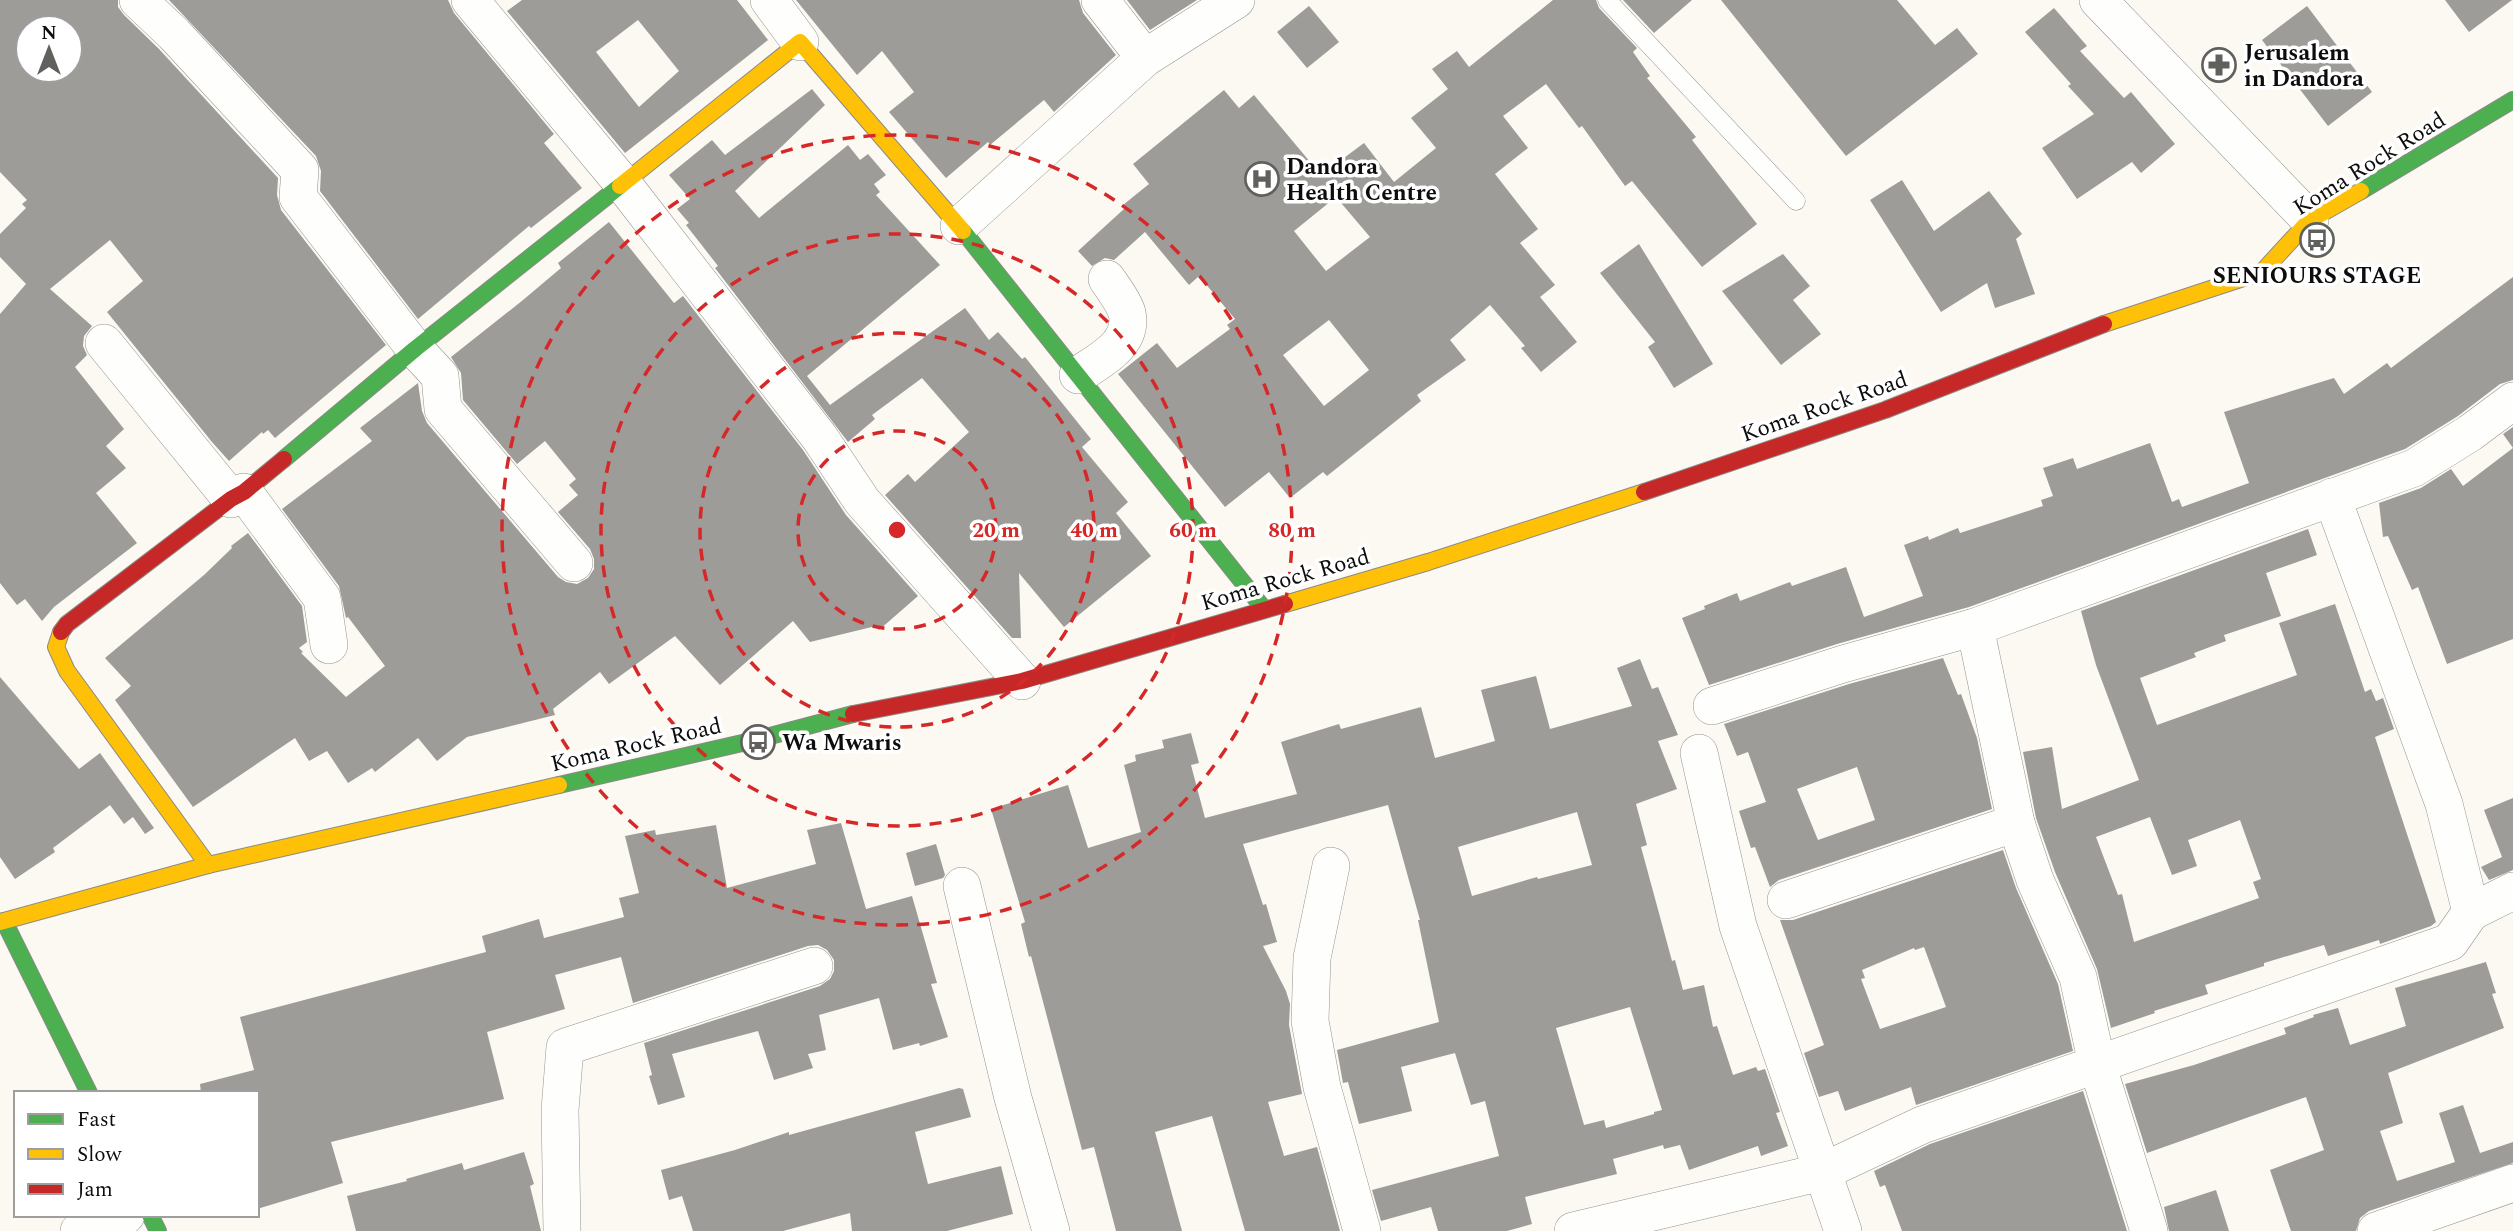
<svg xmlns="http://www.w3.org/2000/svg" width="2513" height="1231" viewBox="0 0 2513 1231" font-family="Spectral,serif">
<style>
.building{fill:#9e9c98;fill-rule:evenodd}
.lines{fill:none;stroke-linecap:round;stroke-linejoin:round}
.lane-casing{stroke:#949390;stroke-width:19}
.street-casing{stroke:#949390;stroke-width:38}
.fast-casing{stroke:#8b8a87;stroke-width:18}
.slow-casing{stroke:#8b8a87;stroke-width:18}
.jam-casing{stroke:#8b8a87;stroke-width:18}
.lane{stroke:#fefefd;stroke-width:18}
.street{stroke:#fefefd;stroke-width:37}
.fast{stroke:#4caf50;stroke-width:16}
.slow{stroke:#ffc107;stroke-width:16}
.jam{stroke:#c62828;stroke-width:16}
.ring{fill:none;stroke:#d62828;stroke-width:3.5;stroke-dasharray:12 9}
.labels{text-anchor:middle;stroke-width:7;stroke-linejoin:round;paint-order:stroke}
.poi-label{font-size:23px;font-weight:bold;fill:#0d0d0d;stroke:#fff;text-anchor:start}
.street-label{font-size:23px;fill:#0d0d0d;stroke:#fff}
.centre{fill:#d62828;stroke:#fff;stroke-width:3.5}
.ring-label{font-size:21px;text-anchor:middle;font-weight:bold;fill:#d62828;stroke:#fff;stroke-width:7;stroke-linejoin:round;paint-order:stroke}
</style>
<rect width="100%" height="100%" fill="#fbf9f2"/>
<g class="building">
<path d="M0 0H118V7L124 15 159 49 278 178 277 195 281 210 386 345 275 438 268 430 263 434 262 432 229 461 212 442 107 312 143 281 110 240 50 289 92 326 84 336 83 346 87 355 75 367 124 429 106 446 126 468 96 493 137 543 54 607 42 621 25 599 17 605 0 583V314L26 284 0 257V234L26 208 22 204 27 200 0 172ZM28 28H70V70H28Z"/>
<path d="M169 0H448L454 13 554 134 544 143 582 188 531 228 529 226 418 319 320 191 321 171 316 156Z"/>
<path d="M522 0H737L768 40 625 153 507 11ZM638 20 679 71 639 107 596 52Z"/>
<path d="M796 0H1079L1083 13 1116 55 1054 112 1044 100 990 145 988 142 946 178 889 112 914 92 882 51 857 75Z"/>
<path d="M1127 0H1197L1150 30Z"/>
<path d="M1553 0H1596L1599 8 1637 48 1633 52 1650 76 1647 78 1696 137 1692 140 1757 224 1702 267 1632 181 1625 186 1582 126 1579 128 1546 84 1503 116 1528 148 1495 174 1538 229 1520 243 1555 285 1540 297 1577 342 1541 372 1521 348 1525 346 1490 305 1450 340 1466 360 1417 395 1421 401 1327 476 1323 472 1290 498 1269 472 1225 507 1118 374 1157 343 1177 368 1230 329 1227 325 1235 319 1199 276 1189 285 1145 232 1114 260 1105 258 1092 266 1078 251 1125 208 1123 205 1149 184 1133 164 1224 90 1239 108 1254 95 1321 175 1364 143 1394 182 1436 148 1411 118 1448 89 1432 69 1457 51 1469 67ZM1336 197 1370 237 1326 271 1294 231ZM1329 320 1369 370 1324 406 1283 355Z"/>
<path d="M1623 0H1692L1654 33Z"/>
<path d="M1721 0H1897L1935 45 1957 28 1978 54 1846 156Z"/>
<path d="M2445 0H2512L2469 32Z"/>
<path d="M1309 6 1339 42 1307 68 1277 32Z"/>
<path d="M2307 6 2372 92 2328 126 2262 40Z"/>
<path d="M2054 8 2087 46 2080 51 2124 98 2131 92 2175 144 2141 173 2132 162 2077 199 2042 148 2094 114 2068 86 2071 84 2025 32Z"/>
<path d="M812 89 825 105 735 191 759 218 848 145 860 160 868 154 886 175 874 184 880 192 876 195 940 265 807 376 830 405 965 308 989 340 998 332 1022 359 1025 357 1091 439 1082 447 1128 502 1116 513 1151 556 1064 627 1019 573 1021 638H1012L885 495 908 474 915 482 969 432 922 378 872 415 875 419 848 442 715 268 718 266 686 225 689 223 677 209 690 199 669 175 712 140 725 155Z"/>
<path d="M1902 180 1934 231 1989 191 2022 234 2016 239 2035 294 1995 308 1987 283 1941 312 1870 200Z"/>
<path d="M609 222 674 303 683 296 803 450 846 515 918 596 879 630 876 626 810 642 793 621 720 685 675 636 609 684 600 672 553 709 555 715 467 737 437 761 418 738 375 772 372 768 348 783 327 751 309 761 295 738 193 807 115 700 131 686 105 658 204 575 232 548 231 546 248 533 302 606 307 642 299 648 303 652 301 653 346 697 385 666 348 617 346 618 339 586 282 509 372 441 360 428 418 383 422 411 427 423 558 577 566 582 577 584 588 578 594 569V559L590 549 558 512 578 495 569 485 576 479 545 441 517 464 463 400 461 373 451 357 523 300 561 268 558 263Z"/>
<path d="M1639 244 1713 364 1674 388 1648 347 1655 342 1600 273Z"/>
<path d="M1783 254 1810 286 1793 300 1821 334 1781 365 1722 291Z"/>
<path d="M2513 277V380L2500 384 2458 416 2405 449 1969 607 1837 644 1709 685 1682 618 1705 609 1704 606 1737 593 1740 601 1790 582 1792 586 1846 567 1864 617 1923 596 1904 545 1928 536 1929 540 1958 528 1960 533 2043 506 2041 500 2053 496 2043 468 2073 458 2077 469 2150 443 2172 502 2179 499 2182 507 2249 483 2224 412 2334 378 2344 394 2387 363 2391 368Z"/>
<path d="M2513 427V639L2447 664 2418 587 2412 590 2388 536 2383 537 2379 503 2421 488 2451 469 2463 486 2513 448 2503 434Z"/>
<path d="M2308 529 2317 555 2266 573 2281 616 2224 635 2226 641 2194 653 2196 657 2140 678 2157 725 2297 675 2279 623 2335 604 2365 692 2371 689 2376 701 2383 698 2394 729 2375 737 2436 922 2431 926 2380 944 2379 940 2328 956 2324 945 2264 963V966L2205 985 2208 994 2154 1011 2155 1013 2111 1028 2097 969 2055 872 2036 818 2023 752 2052 747 2062 809 2139 780 2096 665 2081 611ZM2150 817 2172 875 2197 866 2188 840 2240 820 2261 879 2253 882 2259 898 2134 942 2122 894 2118 895 2096 837Z"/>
<path d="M1943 658 1958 695 1961 694 1977 738 1992 809 1779 880 1770 887 1755 847 1751 848 1739 811 1766 802 1748 752 1737 756 1724 724 1849 684ZM1857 767 1875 820 1818 840 1797 789Z"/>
<path d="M1640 659 1652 689 1658 687 1678 735 1658 741 1677 789 1636 804 1647 845 1641 847 1672 961 1675 960 1683 990 1704 985 1713 1027 1717 1026 1733 1075 1756 1067 1758 1071 1765 1069 1780 1112 1776 1113 1788 1146 1761 1156 1758 1146 1689 1170 1680 1145 1664 1149 1663 1145 1613 1159 1617 1174 1525 1197 1532 1224 1507 1231H1438L1431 1207 1381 1221 1372 1190 1499 1156 1485 1101 1471 1105 1455 1053 1401 1067 1412 1111 1359 1124 1348 1082 1343 1083 1337 1050 1439 1022 1418 920H1420L1388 805 1243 844 1263 905 1266 904 1277 942 1263 946 1286 991 1290 1004 1289 1025 1302 1094 1268 1102 1284 1156 1317 1147 1340 1231H1245L1212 1116 1155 1132 1182 1231H1116L1094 1147 1082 1150 1031 956 1029 957 1021 924 1025 922 991 809 1068 785 1088 848 1141 832 1124 765 1136 761 1135 755 1164 748 1162 740 1191 733 1199 763 1191 765 1205 818 1297 794 1281 742 1339 724 1341 729 1421 707 1435 758 1495 741 1481 690 1536 676 1550 729 1632 706 1617 668ZM1577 812 1592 865 1538 879 1537 877 1472 896 1458 847ZM1630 1007 1662 1110 1654 1112V1114L1606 1128 1604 1120 1584 1125 1556 1028Z"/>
<path d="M0 677 79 769 100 753 154 828 145 834 133 817 124 824 110 805 53 848 55 852 15 879 0 857Z"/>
<path d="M2513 798V870L2489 880 2481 867 2502 857 2484 810Z"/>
<path d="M841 823 866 909 912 896 937 983 931 984 948 1037 920 1046 919 1043 893 1050 879 998 819 1015 826 1050 808 1054 813 1068 774 1080 758 1031 672 1054 685 1097 658 1105 649 1076 652 1075 644 1043 820 986 830 979 834 971V960L827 950 818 945 808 946 633 1003 621 957 555 975 565 1009 487 1032 504 1099 331 1142 343 1183 257 1209V1093H201L200 1084 254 1070 240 1017 486 952 482 936 539 919 544 938 624 917 619 898 639 893 625 836 655 830 656 835 716 825 727 888 816 864 807 830Z"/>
<path d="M936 844 945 875 943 878 915 886 906 853Z"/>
<path d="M2003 850 2016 888 2058 984 2073 1051 1916 1105 1911 1087 1845 1111 1838 1091 1819 1097 1804 1053 1824 1045 1780 920H1793ZM1924 947 1946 1007 1880 1029 1861 979 1865 978 1862 970 1914 948 1915 950Z"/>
<path d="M2486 962 2496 993 2492 994 2504 1028 2388 1073 2403 1123 2380 1131 2397 1181 2455 1162 2439 1113 2463 1105 2480 1153 2513 1142V1163L2369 1211 2360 1218 2356 1231H2291L2270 1170 2324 1150 2306 1097 2147 1153 2125 1084 2194 1065 2286 1034 2284 1028 2314 1017 2313 1015 2338 1008 2350 1045 2406 1026 2395 988Z"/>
<path d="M959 1088 963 1089 971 1117 915 1132 928 1184 1001 1166 1013 1214 947 1231H852L850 1213 783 1231H693L682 1196 669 1200 661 1170 735 1150 789 1132V1135Z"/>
<path d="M2083 1091 2127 1231H1902L1885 1185 1880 1187 1874 1171 1930 1144Z"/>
<path d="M524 1152 534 1184 530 1186 541 1231H356L347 1196 407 1181 406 1179 462 1163 464 1170Z"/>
<path d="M2216 1190 2229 1231H2169L2164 1207Z"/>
</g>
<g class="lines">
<g class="lane-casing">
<path id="lane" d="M1607 0 1796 201"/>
</g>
<g class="street-casing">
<g id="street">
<path d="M138 0 174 34 300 170 298 197 415 349 440 376 443 409 574 563"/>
<path d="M470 0 623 184 820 438 862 501 1022 681"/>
<path d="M769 0 800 42"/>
<path d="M1100 0 1145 58"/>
<path d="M2098 0 2310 220"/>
<path d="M959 226 1145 58 1236 0"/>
<path d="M104 343 231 499"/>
<path d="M1078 375C1099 361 1134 344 1127 313 1124 302 1113 288 1107 279"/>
<path d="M244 492 322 598 329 645"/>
<path d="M1975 627 2016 823 2035 880 2078 977 2097 1064 2149 1231"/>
<path d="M1712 706 1843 664 1975 627 2414 468 2470 433 2513 401"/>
<path d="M1699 753 1738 926 1843 1231"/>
<path d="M1331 866 1312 958 1310 1021 1322 1087 1362 1231"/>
<path d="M962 886 1013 1098 1051 1231"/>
<path d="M1786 900 2016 823"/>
<path d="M2471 912 2513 891"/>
<path d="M79 1231 126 1215"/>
<path d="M562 1231 560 1110 565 1047 814 966"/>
<path d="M1573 1231 1822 1172 1922 1125 2450 942 2471 912 2444 804 2332 497"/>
<path d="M2376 1231 2513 1183"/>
</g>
</g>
<g class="fast-casing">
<g id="fast">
<path d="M2361 191 2513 100"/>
<path d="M963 231 1264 609"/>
<path d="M284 459 415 349 620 186"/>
<path d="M559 785 751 741 853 714"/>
<path d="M4 921 89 1093"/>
<path d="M150 1215 158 1231"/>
</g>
</g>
<g class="slow-casing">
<g id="slow">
<path d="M620 186 800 42 963 231"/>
<path d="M2104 324 2262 272 2310 220 2361 191"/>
<path d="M1285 604 1428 562 1644 492"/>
<path d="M61 632 56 647 67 671 208 865"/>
<path d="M0 922 208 865 559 785"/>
</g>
</g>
<g class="jam-casing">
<g id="jam">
<path d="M1644 492 1885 410 2104 324"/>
<path d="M61 632 67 624 231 499 244 492 284 459"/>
<path d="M853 714 1022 681 1285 604"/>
</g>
</g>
<use href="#lane" class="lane"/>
<use href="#street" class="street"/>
<use href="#fast" class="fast"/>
<use href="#slow" class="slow"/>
<use href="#jam" class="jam"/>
</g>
<g class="ring">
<circle cx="897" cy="530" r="99"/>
<circle cx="897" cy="530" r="197"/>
<circle cx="897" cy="530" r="296"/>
<circle cx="897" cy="530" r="395"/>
</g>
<defs>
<g id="pharmacy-ring" transform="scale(1.75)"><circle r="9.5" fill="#fff" stroke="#60605d" stroke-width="1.5"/><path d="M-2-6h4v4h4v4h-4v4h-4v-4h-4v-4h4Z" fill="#60605d"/></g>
<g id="hospital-ring" transform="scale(1.75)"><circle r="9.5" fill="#fff" stroke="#60605d" stroke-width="1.5"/><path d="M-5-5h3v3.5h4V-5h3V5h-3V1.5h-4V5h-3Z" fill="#60605d"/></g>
<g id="bus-ring" transform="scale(1.75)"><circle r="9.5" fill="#fff" stroke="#60605d" stroke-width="1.5"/><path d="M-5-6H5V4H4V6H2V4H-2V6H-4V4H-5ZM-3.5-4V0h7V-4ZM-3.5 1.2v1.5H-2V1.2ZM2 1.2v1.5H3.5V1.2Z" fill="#60605d"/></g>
</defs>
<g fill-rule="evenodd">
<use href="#pharmacy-ring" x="2219" y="65"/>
<use href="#hospital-ring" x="1262" y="179"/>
<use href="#bus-ring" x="2317" y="240"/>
<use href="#bus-ring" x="758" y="742"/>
</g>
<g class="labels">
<g class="poi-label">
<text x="2244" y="60">Jerusalem<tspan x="2244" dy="26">in Dandora</tspan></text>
<text x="1286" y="174">Dandora<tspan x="1286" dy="26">Health Centre</tspan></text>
<text x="2317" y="283" text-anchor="middle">SENIOURS STAGE</text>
<text x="782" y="750">Wa Mwaris</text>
</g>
<g class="street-label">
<text transform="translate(2369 163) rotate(-32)" y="8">Koma Rock Road</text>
<text transform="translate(1824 406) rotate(-19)" y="8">Koma Rock Road</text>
<text transform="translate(1285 579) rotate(-16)" y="8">Koma Rock Road</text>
<text transform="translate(636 744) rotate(-13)" y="8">Koma Rock Road</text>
</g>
</g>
<circle cx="897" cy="530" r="10" class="centre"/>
<g class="ring-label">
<text x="996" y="537">20 m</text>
<text x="1094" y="537">40 m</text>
<text x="1193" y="537">60 m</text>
<text x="1292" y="537">80 m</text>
</g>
<rect x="14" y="1091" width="245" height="126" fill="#ffffff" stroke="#9e9e9e" stroke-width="2"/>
<rect x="28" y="1114" width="35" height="10" fill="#4caf50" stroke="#9e9e9e" stroke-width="2"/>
<text x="77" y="1126" font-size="21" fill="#0d0d0d">Fast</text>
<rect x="28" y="1149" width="35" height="10" fill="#ffc107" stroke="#9e9e9e" stroke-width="2"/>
<text x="77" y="1161" font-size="21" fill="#0d0d0d">Slow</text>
<rect x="28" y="1184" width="35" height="10" fill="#c62828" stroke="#9e9e9e" stroke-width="2"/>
<text x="77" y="1196" font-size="21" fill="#0d0d0d">Jam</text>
<g transform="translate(49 49)"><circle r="33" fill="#ffffff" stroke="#9e9e9e" stroke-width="2"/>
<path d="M0-5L12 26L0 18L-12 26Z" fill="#60605d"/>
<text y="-10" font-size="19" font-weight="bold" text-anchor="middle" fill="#0d0d0d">N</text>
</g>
</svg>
